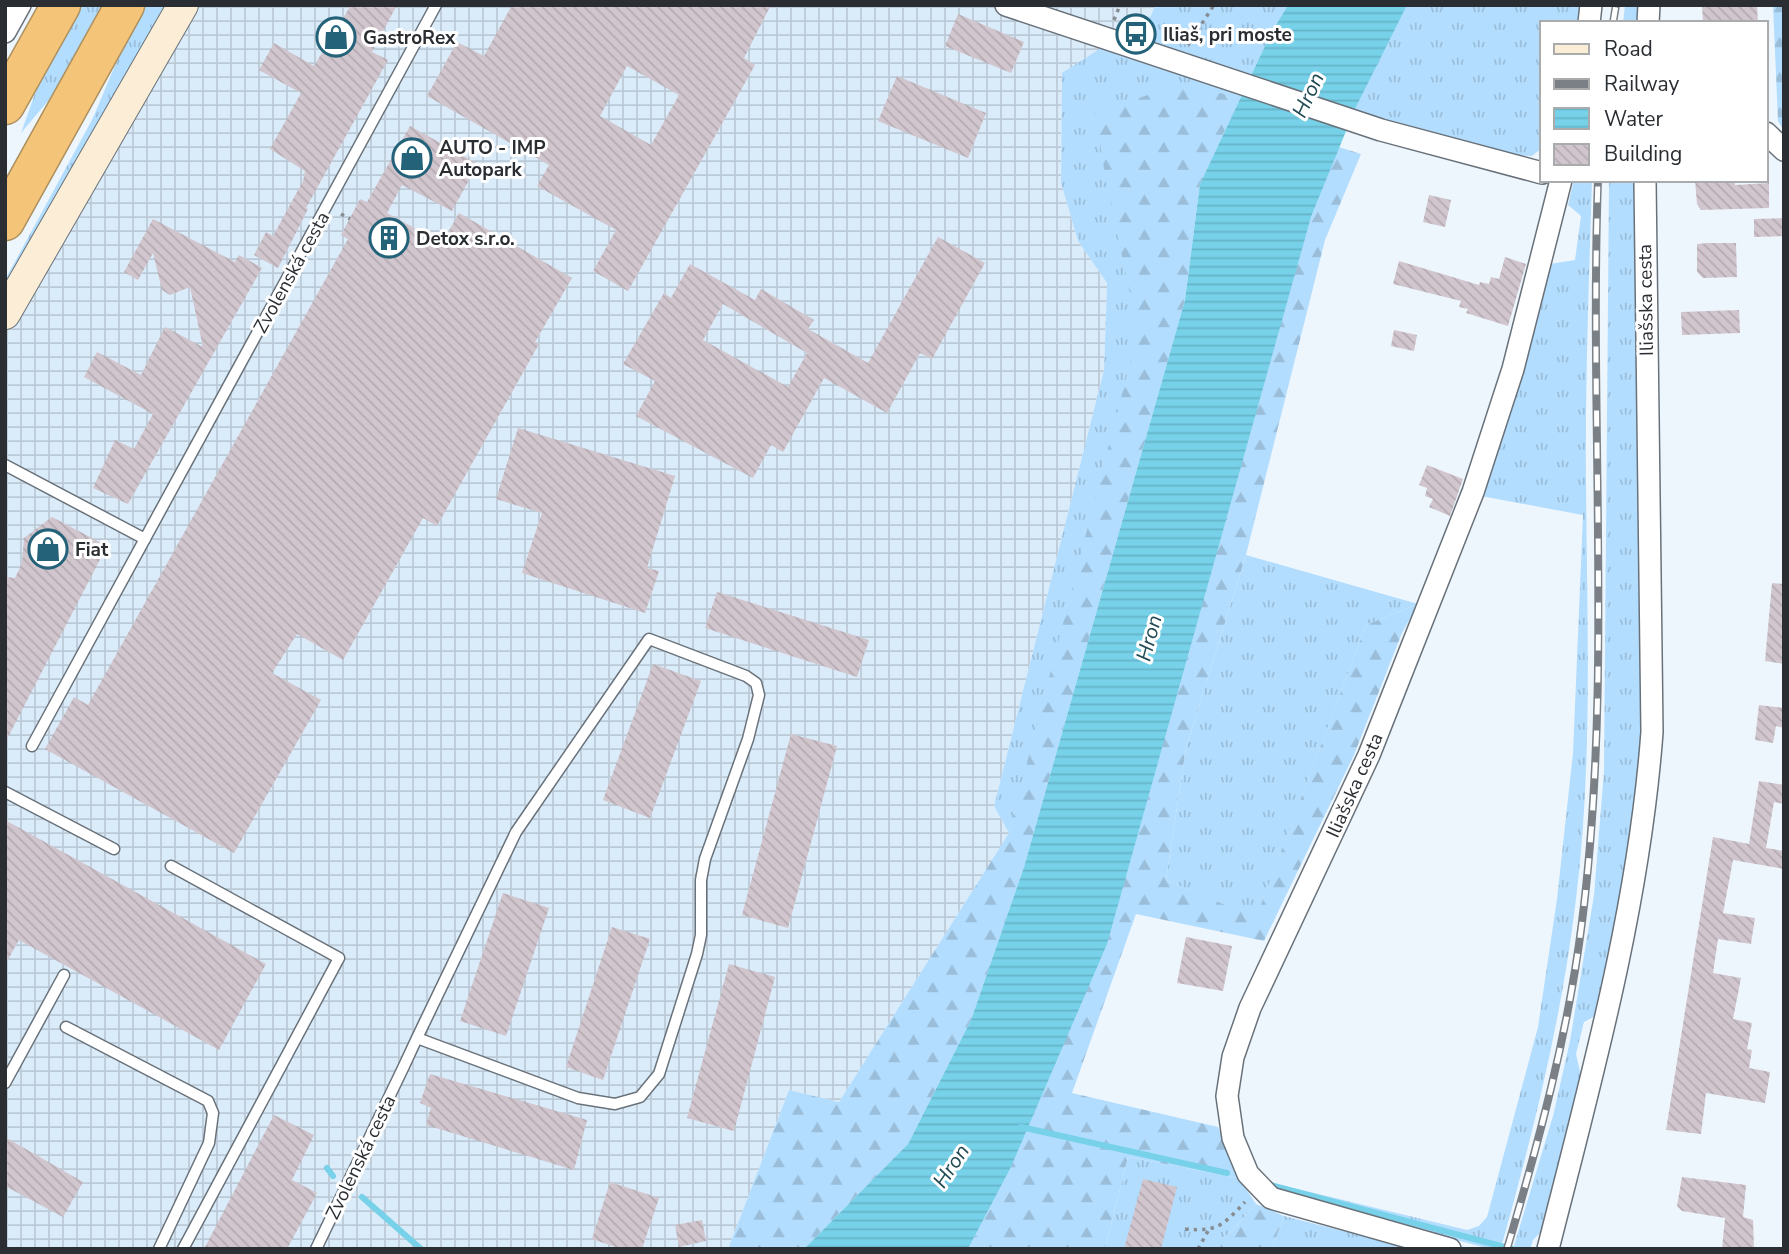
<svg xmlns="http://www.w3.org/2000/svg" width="1789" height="1254" viewBox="0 0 1789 1254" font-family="'Nunito Sans',sans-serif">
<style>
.industrial{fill:url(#industrial-grid)}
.grass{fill:url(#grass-tufts)}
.forest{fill:url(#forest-firs)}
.water{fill:url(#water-rules)}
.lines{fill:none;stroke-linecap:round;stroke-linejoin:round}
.stream{stroke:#76d1e9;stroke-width:6}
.building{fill:url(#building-back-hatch);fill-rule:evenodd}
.service-casing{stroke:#69727a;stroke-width:13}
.minor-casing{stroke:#69727a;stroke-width:24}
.secondary-casing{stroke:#69727a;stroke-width:32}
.motorway-casing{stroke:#ad9060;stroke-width:41}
.path{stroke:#868c92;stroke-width:3.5;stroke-dasharray:3.5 5;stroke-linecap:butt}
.service{stroke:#fff;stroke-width:10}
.minor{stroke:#fff;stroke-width:21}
.secondary{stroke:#fceed6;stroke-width:30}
.motorway{stroke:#f4c578;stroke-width:38}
.rail-casing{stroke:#7a8085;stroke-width:8}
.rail{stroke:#fff;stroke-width:5;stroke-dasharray:16;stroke-linecap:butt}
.labels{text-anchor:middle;stroke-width:6;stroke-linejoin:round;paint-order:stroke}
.poi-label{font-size:19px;font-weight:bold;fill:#2a2e32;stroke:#fff;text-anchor:start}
.street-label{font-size:19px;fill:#2a2e32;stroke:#fff}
.water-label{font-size:21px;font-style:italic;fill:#224b56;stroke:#fff}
</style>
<defs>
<pattern id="industrial-grid" width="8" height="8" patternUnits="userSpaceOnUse" patternTransform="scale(1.75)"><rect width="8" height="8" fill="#daebf9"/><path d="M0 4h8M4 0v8" fill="none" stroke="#bbcad6"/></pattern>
<pattern id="grass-tufts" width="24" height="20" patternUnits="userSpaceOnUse" patternTransform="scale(1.75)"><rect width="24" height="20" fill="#b3ddfe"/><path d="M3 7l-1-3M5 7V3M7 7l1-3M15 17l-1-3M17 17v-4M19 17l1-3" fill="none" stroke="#9abeda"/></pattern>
<pattern id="forest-firs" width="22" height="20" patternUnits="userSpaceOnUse" patternTransform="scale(1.75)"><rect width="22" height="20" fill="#b3ddfe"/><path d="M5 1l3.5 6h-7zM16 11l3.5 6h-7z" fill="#9abeda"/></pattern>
<pattern id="water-rules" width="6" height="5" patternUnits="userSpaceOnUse" patternTransform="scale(1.75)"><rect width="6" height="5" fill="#76d1e9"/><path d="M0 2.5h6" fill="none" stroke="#66b4c8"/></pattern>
<pattern id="building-back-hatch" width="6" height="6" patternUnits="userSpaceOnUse" patternTransform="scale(1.75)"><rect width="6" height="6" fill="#d2c6ce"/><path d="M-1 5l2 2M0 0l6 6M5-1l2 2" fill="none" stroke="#b4aab1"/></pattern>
</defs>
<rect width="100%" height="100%" fill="#eef6fd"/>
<path class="industrial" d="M192 5H1155L1151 16 1062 74 1061 183 1078 241 1107 283 1104 370 994 806 1009 833 839 1102 789 1090 728 1249H5V318Z"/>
<g class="grass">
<path d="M77 5H108L65 81 21 133 43 71Z"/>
<path d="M146 5H165L5 287V280L93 118 121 51Z"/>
<path d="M1155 5H1288L1271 33 1200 184 1009 833 994 806 1104 370 1107 283 1078 241 1061 183 1062 73 1151 16Z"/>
<path d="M1406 5H1582L1580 23H1542V148L1532 156 1510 155 1354 111Z"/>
<path d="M1625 5H1642L1641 23H1623Z"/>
<path d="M1574 180H1592C1589 281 1585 382 1586 483 1587 622 1593 762 1576 899 1562 1018 1533 1133 1501 1248L1490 1249 1274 1191 1269 1182 1467 1230 1479 1226 1487 1217 1538 1027 1557 899 1573 753 1583 515 1481 496 1550 264 1575 260 1581 216 1568 205Z"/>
<path d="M1609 180H1638L1644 691 1636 827 1597 1015 1584 1022 1576 1054 1581 1076 1542 1231 1533 1240 1530 1249H1513L1553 1116 1570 1041 1594 895 1604 771Z"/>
<path d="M1246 555 1418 604 1366 625 1256 919 1166 880 1186 748Z"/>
<path d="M1128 1157 1239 1178 1256 1204 1230 1233 1213 1243 1209 1249H1105Z"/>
<path d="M1284 1216 1413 1249H1272Z"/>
</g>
<g class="forest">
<path d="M1773 5H1784V131L1778 121Z"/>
<path d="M1179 85 1240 97 1200 184 1185 300 1024 867 971 1020 908 1144 804 1249H728L789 1090 839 1102 1009 833 1138 332 1106 181 1095 112Z"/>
<path d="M1339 147 1361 154 1325 240 1246 555 1186 748 1166 880 1256 918 1366 625 1418 604 1402 633 1354 755 1264 941 1136 914 1072 1093 1218 1127 1239 1178 1128 1157 1105 1249H968L1010 1169 1311 217Z"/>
<path d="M1256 1204 1284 1216 1272 1249H1209L1212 1243 1230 1233Z"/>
</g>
<path class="water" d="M1288 5H1407L1355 109 1311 217 1107 944 1010 1169 968 1249H804L908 1144 971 1020 1024 867 1185 300 1200 184 1271 33Z"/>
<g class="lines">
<g class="stream">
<path d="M1021 1127 1227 1173"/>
<path d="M327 1168 333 1176"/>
<path d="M1270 1185 1512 1249"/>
<path d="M362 1197 421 1249"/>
</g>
</g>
<g class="building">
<path d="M351 5H397L372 52 388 60 306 208 308 209 278 268 254 255 266 232 273 236 303 181 305 171 270 149 301 93 259 70 274 43 314 66Z"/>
<path d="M512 5H771L744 58 755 65 628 291 593 271 616 230 537 186 549 165 427 96 457 42 484 56ZM627 66 679 95 651 145 600 116Z"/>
<path d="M1702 5H1757L1758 23H1703Z"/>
<path d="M958 14 1024 42 1011 73 945 46Z"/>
<path d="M897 76 986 113 968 158 878 121Z"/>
<path d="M410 126 478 164 452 211 402 185 387 213 442 243 459 213 572 278 535 342 539 344 437 526 423 518 343 660 297 634 272 673 321 700 234 853 45 749 74 697 88 705 348 239 341 235 360 199 367 202Z"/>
<path d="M1695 180H1735V185L1769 183V208L1701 210 1697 204Z"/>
<path d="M1429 195 1451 200 1445 227 1423 222Z"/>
<path d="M1784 218V236L1754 237V219Z"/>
<path d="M153 219 235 262 239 255 262 268 128 504 93 488 115 440 134 449 153 414 84 377 97 352 141 375 165 327 203 347 190 287 170 295 162 290 153 253 138 280 124 272Z"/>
<path d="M938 237 985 263 932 359 920 353 887 413 824 378 783 452 771 445 753 478 636 416 655 381 623 364 664 293 671 298 690 264 755 300 761 289 814 320 808 329 868 363ZM723 304 807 353 788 387 703 340Z"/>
<path d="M1708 243H1736L1737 277 1703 278 1697 272V244Z"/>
<path d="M1505 257 1526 264 1508 326 1466 313 1468 309 1459 307 1461 301 1393 284 1399 261 1479 285 1480 282 1489 284 1491 277 1499 279Z"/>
<path d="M1739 310 1740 333 1682 335 1681 312Z"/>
<path d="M1394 330 1417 335 1414 351 1391 346Z"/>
<path d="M518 428 675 476 647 568 659 571 645 613 522 573 542 513 496 499Z"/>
<path d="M1427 465 1463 479 1450 516 1429 507 1433 499 1425 496 1427 488 1419 485Z"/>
<path d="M52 517 107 546 5 743V577L15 578 22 563 24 538Z"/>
<path d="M1772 583 1784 584V664L1765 661Z"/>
<path d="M717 592 869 640 857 677 705 628Z"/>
<path d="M653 664 701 681 650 818 603 800Z"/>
<path d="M1759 705 1784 708V728L1776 726 1773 743 1755 740Z"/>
<path d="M791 734 837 746 788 928 742 915Z"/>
<path d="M1759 781 1784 785V804L1774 802 1766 848 1784 851V869L1733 860 1723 913 1755 918 1751 944 1718 939 1713 973 1741 978 1733 1019 1752 1023 1747 1049 1752 1050 1749 1068 1770 1072 1765 1103 1706 1093 1701 1134 1666 1130 1713 837 1749 844Z"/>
<path d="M5 820 266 964 219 1050 19 940 5 965Z"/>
<path d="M503 893 549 908 506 1036 460 1021Z"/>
<path d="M612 927 650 939 603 1080 566 1067Z"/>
<path d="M1186 937 1232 946 1223 991 1177 983Z"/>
<path d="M729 964 775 977 734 1131 687 1118Z"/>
<path d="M430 1074 587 1120 574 1170 426 1125 431 1108 420 1103Z"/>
<path d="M274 1115 314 1135 292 1180 317 1193 287 1249H204Z"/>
<path d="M5 1137 83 1182 63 1217 5 1186Z"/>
<path d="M1682 1177 1746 1185 1743 1217 1753 1220 1754 1249H1722L1725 1218 1682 1211 1677 1206Z"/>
<path d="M1143 1179 1177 1187 1161 1249H1124Z"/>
<path d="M610 1182 659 1198 642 1249H621L592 1239Z"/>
<path d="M702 1220 706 1241 679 1247 675 1225Z"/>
</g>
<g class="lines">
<g class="service-casing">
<g id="service">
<path d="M5 465 145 539"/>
<path d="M32 746 436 5"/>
<path d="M5 792 114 849"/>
<path d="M171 866 339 958 183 1249"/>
<path d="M66 1027 208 1101 213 1113 209 1143 159 1249"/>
<path d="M5 1083 64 975"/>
<path d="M316 1249 404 1066 417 1038 516 832 649 639 746 676 756 683 759 695 748 739 705 859 701 880V935L697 954 659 1074 640 1097 615 1104 578 1098 417 1038"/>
</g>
</g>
<g class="minor-casing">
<g id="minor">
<path d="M1006 5 1381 130 1542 173"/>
<path d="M1589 23 1591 5"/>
<path d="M1648 23 1649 5"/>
<path d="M5 32 20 5"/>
<path d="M1766 133 1784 150"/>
<path d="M1450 1249 1271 1198 1248 1174 1233 1138 1227 1096 1233 1057 1250 1008 1369 755 1473 492 1513 369 1561 180"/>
<path d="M1548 1249C1591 1079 1639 908 1652 732L1645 180"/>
</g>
</g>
<g class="secondary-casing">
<path id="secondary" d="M5 314 183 5"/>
</g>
<g class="motorway-casing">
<g id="motorway">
<path d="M5 105 61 5"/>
<path d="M5 221 125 5"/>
</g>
</g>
<g class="path">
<path d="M1114 20 1120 5"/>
<path d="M1188 45 1214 5"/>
<path d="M341 214 350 219"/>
<path d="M1185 1229C1218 1232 1223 1225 1245 1202"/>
<path d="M1198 1249 1208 1231"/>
</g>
<use href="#service" class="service"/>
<use href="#minor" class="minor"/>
<use href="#secondary" class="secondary"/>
<use href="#motorway" class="motorway"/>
<g class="rail-casing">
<g id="rail">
<path d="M1613 23 1616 5"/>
<path d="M1507 1249C1539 1141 1568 1034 1582 922 1613 677 1589 427 1598 180"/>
</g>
</g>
<use href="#rail" class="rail"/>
</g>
<defs>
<g id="bus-ring" transform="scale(2.0125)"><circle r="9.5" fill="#fff" stroke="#236278" stroke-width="1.5"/><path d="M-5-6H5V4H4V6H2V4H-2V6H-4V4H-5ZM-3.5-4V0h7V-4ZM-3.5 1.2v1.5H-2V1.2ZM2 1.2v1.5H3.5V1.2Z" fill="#236278"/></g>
<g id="shop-ring" transform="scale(2.0125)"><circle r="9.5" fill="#fff" stroke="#236278" stroke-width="1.5"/><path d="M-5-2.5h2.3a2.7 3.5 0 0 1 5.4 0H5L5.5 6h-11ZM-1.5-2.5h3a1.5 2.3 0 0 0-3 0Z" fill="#236278"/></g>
<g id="building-ring" transform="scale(2.0125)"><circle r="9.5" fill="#fff" stroke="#236278" stroke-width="1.5"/><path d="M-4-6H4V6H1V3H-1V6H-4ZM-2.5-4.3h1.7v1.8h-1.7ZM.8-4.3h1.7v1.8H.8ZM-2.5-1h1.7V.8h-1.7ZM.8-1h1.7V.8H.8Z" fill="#236278"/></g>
</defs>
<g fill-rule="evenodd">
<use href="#bus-ring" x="1136" y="34"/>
<use href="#shop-ring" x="336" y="37"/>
<use href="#shop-ring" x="412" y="158"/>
<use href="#building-ring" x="389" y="238"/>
<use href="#shop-ring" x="48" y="549"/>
</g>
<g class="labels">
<g class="poi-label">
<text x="1163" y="41">Iliaš, pri moste</text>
<text x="363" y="44">GastroRex</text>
<text x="439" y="154">AUTO - IMP<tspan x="439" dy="22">Autopark</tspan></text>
<text x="416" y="245">Detox s.r.o.</text>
<text x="75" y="556">Fiat</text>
</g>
<g class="street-label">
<text transform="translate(291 272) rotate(-61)" y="7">Zvolenská cesta</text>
<text transform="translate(1645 300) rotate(-91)" y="7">Iliašska cesta</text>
<text transform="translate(1354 785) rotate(-66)" y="7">Iliašska cesta</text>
<text transform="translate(360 1157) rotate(-64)" y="7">Zvolenská cesta</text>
</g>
<g class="water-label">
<text transform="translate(1308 95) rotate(-65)" y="7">Hron</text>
<text transform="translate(1149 638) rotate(-75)" y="7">Hron</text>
<text transform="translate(951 1166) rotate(-56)" y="7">Hron</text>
</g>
</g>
<rect width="1789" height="1254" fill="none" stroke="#2a2e32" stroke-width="14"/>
<rect x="1540" y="21" width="228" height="161" fill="#ffffff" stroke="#aaabad" stroke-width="2"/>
<rect x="1554" y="44" width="35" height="10" fill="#fceed6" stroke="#aaabad" stroke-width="2"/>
<text x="1604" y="56" font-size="21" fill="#2a2e32">Road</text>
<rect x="1554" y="79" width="35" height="10" fill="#7a8085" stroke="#aaabad" stroke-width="2"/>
<text x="1604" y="91" font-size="21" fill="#2a2e32">Railway</text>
<rect x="1554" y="108" width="35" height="21" fill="url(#water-rules)" stroke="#aaabad" stroke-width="2"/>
<text x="1604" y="126" font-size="21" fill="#2a2e32">Water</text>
<rect x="1554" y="144" width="35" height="21" fill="url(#building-back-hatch)" stroke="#aaabad" stroke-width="2"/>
<text x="1604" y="161" font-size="21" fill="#2a2e32">Building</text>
</svg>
